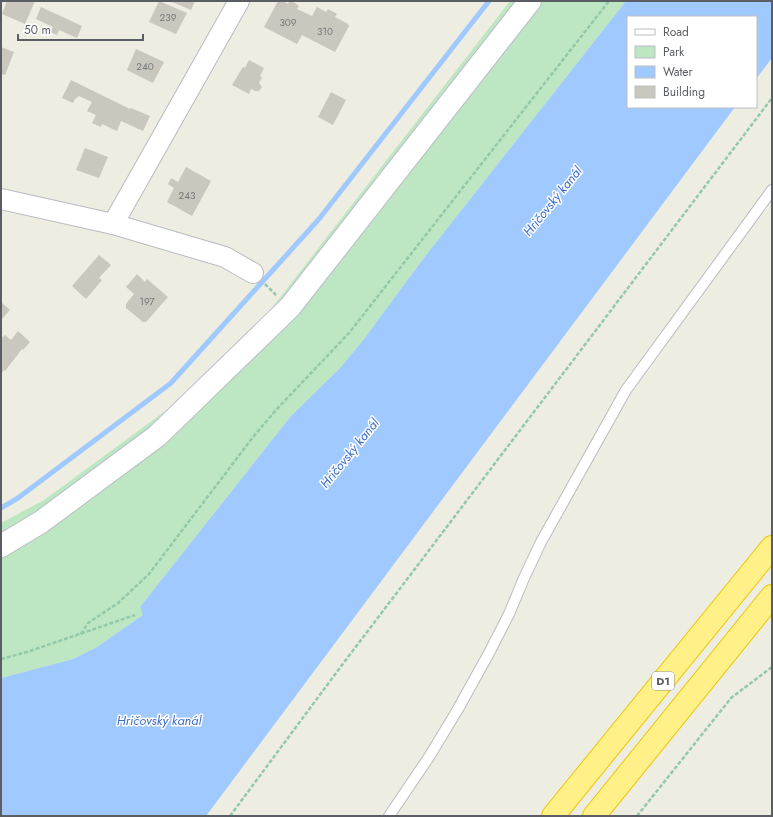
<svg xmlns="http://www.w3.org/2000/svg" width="773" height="817" viewBox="0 0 773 817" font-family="Jost,sans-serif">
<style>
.green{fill:#bce7c2}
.water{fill:#a0c9ff}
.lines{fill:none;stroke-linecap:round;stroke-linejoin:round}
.stream{stroke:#a0c9ff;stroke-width:5}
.building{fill:#c9c7be}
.service-casing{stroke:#b9bbc1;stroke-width:12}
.minor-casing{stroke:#b9bbc1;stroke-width:22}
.secondary-casing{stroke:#bcbec6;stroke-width:24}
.motorway-casing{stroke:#efc400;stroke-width:24}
.path{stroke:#94c8aa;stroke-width:2.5;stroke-dasharray:4 2;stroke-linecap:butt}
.service{stroke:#fff;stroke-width:10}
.minor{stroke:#fff;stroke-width:20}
.secondary{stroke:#fff;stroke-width:22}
.motorway{stroke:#fff187;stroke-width:22}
.labels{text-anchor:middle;stroke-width:3;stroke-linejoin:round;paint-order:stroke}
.number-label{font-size:10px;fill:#76787a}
.shield{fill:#fff;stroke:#8c8e92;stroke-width:1}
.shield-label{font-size:11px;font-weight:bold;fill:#5a5d63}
.water-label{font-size:13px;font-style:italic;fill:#3c6dc9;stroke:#fff}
</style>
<rect width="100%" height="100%" fill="#eeede1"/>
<path class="green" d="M510 1H626L423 259 364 339 340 368 291 416 140 607 144 615 97 647 73 659 1 678V523L44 500 168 409 268 313Z"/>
<path class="water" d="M626 1H772V58L756 79V17H628V107H735L206 816H1V678L73 659 97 647 143 615 140 607 291 416 340 368 364 339 423 259Z"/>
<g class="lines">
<path class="stream" d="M1 508 18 498 171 383 319 219 489 1"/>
</g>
<g class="building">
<path d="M7 1H35L25 24 2 14Z"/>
<path d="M159 1 187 13 176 34 149 22Z"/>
<path d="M170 1H195L191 10Z"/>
<path d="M278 1H283L288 4 290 1 295 3 299 6 297 9 312 16 317 7 326 12 328 9 337 14 335 17 348 24 349 26 335 52 302 35 297 44 264 27Z"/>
<path d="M41 7 82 26 77 38 59 30 57 35 50 32 53 27 36 19Z"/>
<path d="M1 47 14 52 5 75 1 74Z"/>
<path d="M136 49 164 62 153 83 127 70Z"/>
<path d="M249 60 264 68 260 76 262 77 259 83 262 87 259 91H255L251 89 249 94 232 85 243 67 245 68Z"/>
<path d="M71 80 130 109 131 108 150 116 143 131 121 121 117 131 102 124 101 127 92 123 96 115 87 111 92 102 79 96 75 99 73 103 62 98Z"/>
<path d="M331 92 346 100 333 125 318 117Z"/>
<path d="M85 148 108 157 99 178 76 170Z"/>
<path d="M186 167 211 181 192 216 167 202 174 188 168 184 171 178 178 182Z"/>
<path d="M99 255 111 265 99 278 102 280 86 299 72 286Z"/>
<path d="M137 274 145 282 147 279 168 297 146 322H143L126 308V304L134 294 126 287Z"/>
<path d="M1 302 10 310 1 320Z"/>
<path d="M18 331 30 342 23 350 22 349 5 371 4 370 1 374V339L5 335 11 340Z"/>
</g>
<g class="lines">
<g class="service-casing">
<path id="service" d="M389 816 429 757 458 709 489 653 509 614 524 578 541 542 626 390 772 190"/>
</g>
<g class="minor-casing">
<g id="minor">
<path d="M1 199 113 224 225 257 253 273"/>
<path d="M113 224 239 1"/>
</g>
</g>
<g class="secondary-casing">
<path id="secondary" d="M1 546 41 522 157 436 290 307 530 1"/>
</g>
<g class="motorway-casing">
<g id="motorway">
<path d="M553 816 772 547"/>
<path d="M594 816 772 596"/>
</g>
</g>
<g class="path">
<path d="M265 284 276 295"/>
<path d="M81 634 88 623 118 603 149 574 253 437 276 410 349 333 609 1"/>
<path d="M1 659 27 652 135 615"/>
<path d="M230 816 342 665 772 98"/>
<path d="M637 816 731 698 772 667"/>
</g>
<use href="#service" class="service"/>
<use href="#minor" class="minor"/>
<use href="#secondary" class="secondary"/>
<use href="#motorway" class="motorway"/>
</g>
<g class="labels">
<g class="number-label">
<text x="168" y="21">239</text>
<text x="288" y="26">309</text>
<text x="325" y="35">310</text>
<text x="145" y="70">240</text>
<text x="187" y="199">243</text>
<text x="147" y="305">197</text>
</g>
<rect class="shield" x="652" y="672" width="22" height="18" rx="3"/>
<g class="shield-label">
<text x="663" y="685">D1</text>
</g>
<g class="water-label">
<text transform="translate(552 201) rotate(-51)" y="5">Hričovský kanál</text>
<text transform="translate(349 453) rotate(-51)" y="5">Hričovský kanál</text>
<text x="159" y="725">Hričovský kanál</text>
</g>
</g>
<rect width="773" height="817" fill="none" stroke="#5a5d63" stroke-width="4"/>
<rect x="627" y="16" width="130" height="92" fill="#ffffff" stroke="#bdbec1"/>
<rect x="635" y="29" width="20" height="6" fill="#ffffff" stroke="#bdbec1"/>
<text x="663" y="36" font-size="12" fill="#5a5d63">Road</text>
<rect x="635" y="46" width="20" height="12" fill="#bce7c2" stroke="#bdbec1"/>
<text x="663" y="56" font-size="12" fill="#5a5d63">Park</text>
<rect x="635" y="66" width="20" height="12" fill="#a0c9ff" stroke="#bdbec1"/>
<text x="663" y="76" font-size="12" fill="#5a5d63">Water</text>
<rect x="635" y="86" width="20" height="12" fill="#c9c7be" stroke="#bdbec1"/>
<text x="663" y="96" font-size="12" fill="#5a5d63">Building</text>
<path d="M18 34v6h125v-6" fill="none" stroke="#5a5d63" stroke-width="2"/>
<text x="24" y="34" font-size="12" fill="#5a5d63" stroke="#ffffff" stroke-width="3" paint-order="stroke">50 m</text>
</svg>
